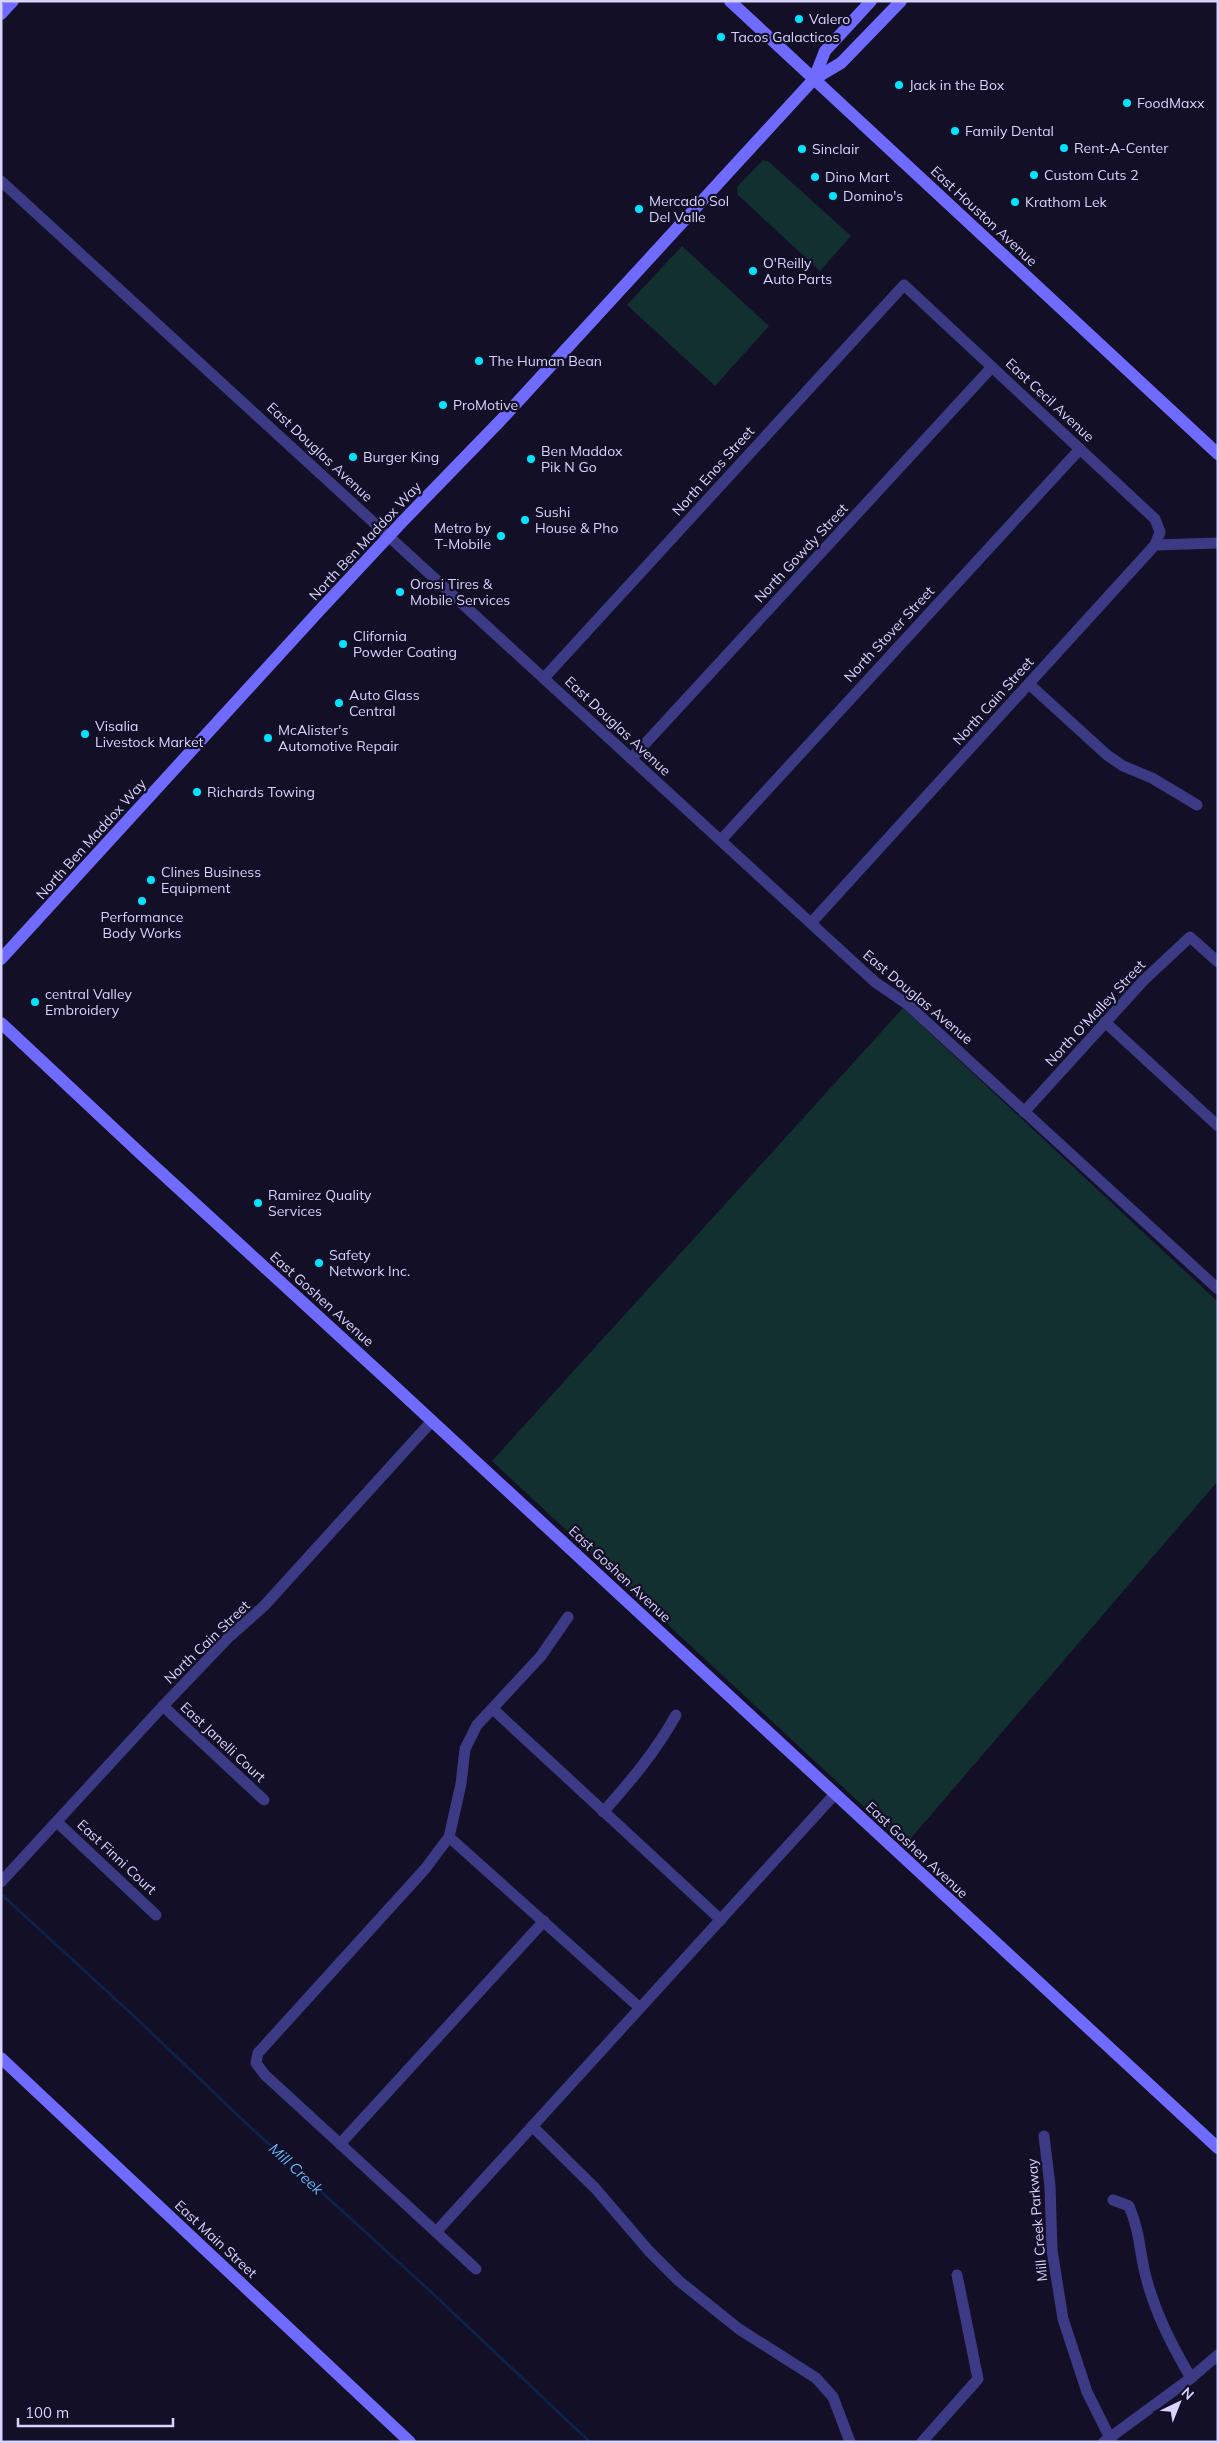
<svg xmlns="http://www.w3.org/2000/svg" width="1219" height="2443" viewBox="0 0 1219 2443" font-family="Mulish,sans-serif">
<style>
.green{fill:#12302f}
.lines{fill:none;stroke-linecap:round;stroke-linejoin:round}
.stream{stroke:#0c2248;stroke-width:3}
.street{stroke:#3d3a85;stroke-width:11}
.secondary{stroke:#6f6bff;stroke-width:12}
.poi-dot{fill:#00e5ff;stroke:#130f26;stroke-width:2}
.labels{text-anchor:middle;stroke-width:4.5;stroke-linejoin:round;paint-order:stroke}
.poi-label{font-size:14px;fill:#d9d4ff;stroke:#130f26;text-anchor:start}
.street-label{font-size:14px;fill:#d9d4ff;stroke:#130f26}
.water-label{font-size:15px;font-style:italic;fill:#62b6ff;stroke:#130f26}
</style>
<rect width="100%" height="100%" fill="#130f26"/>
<g class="green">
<path d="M763 160 769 162 851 236 820 271 738 195 737 187Z"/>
<path d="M682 246 769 326 715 386 627 305Z"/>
<path d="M903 1008 1218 1302V1481L905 1845 492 1461Z"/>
</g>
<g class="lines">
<path class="stream" d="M3 1896 136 2018 248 2125 428 2289 590 2442"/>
<g class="street">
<path d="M1 181 875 982 907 1004 1218 1289"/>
<path d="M544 678 904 285 1155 519 1160 532 1155 545"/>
<path d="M1029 684 1107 755 1123 766 1152 778 1197 805"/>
<path d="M631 759 992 367"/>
<path d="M721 840 1080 449"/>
<path d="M811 923 1155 545 1218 543"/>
<path d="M1105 1022 1218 1126"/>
<path d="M1024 1112 1144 980 1190 937 1218 962"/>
<path d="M568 1617 541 1656 477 1725 465 1749 461 1784 449 1837 640 2008"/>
<path d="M163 1706 264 1800"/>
<path d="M493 1709 721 1920"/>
<path d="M603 1812C631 1781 656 1751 676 1715"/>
<path d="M57 1822 156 1915"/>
<path d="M1 1882 163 1706 228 1638 264 1606 432 1421"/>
<path d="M532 2126 595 2188 649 2251 679 2281 739 2329 816 2378 833 2397 850 2442"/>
<path d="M1044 2136 1050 2186 1052 2250 1063 2319 1087 2392 1112 2442"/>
<path d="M340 2144 544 1921"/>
<path d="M1113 2200 1129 2206C1139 2230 1139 2245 1144 2269 1153 2309 1171 2344 1191 2378"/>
<path d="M436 2232 265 2075 256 2063 258 2053 425 1869 449 1837"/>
<path d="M476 2269 436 2232 835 1794"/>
<path d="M922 2442 978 2379 957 2275"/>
<path d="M1104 2442 1191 2378 1218 2355"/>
</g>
<g class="secondary">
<path d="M730 1 1218 454"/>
<path d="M1 14 13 1"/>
<path d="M814 79 825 51 871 1"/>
<path d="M1 959 319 611 403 521 500 421 814 79 841 63 901 1"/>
<path d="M1 1023 142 1155 392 1384 1218 2148"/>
<path d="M1 2058 410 2442"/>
</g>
</g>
<g class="poi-dot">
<circle cx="799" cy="19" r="5"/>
<circle cx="721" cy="37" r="5"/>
<circle cx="899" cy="85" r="5"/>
<circle cx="1127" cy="103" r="5"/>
<circle cx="955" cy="131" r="5"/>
<circle cx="1064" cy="148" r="5"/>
<circle cx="802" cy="149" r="5"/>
<circle cx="1034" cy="175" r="5"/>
<circle cx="815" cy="177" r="5"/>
<circle cx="833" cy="196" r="5"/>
<circle cx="1015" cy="202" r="5"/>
<circle cx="639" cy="209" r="5"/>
<circle cx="753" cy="271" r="5"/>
<circle cx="479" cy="361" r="5"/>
<circle cx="443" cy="405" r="5"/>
<circle cx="353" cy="457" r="5"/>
<circle cx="531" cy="459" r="5"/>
<circle cx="525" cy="520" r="5"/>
<circle cx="501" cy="536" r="5"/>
<circle cx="400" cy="592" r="5"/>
<circle cx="343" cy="644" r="5"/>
<circle cx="339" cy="703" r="5"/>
<circle cx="85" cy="734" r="5"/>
<circle cx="268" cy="738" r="5"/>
<circle cx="197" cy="792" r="5"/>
<circle cx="151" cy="880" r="5"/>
<circle cx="142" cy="901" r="5"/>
<circle cx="35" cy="1002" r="5"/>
<circle cx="258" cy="1203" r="5"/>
<circle cx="319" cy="1263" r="5"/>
</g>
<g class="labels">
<g class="poi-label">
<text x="809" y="24">Valero</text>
<text x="731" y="42">Tacos Galacticos</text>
<text x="909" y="90">Jack in the Box</text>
<text x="1137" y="108">FoodMaxx</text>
<text x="965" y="136">Family Dental</text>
<text x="1074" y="153">Rent-A-Center</text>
<text x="812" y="154">Sinclair</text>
<text x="1044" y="180">Custom Cuts 2</text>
<text x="825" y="182">Dino Mart</text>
<text x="843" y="201">Domino's</text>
<text x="649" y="206">Mercado Sol<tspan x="649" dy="16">Del Valle</tspan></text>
<text x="1025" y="207">Krathom Lek</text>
<text x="763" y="268">O'Reilly<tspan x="763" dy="16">Auto Parts</tspan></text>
<text x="489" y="366">The Human Bean</text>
<text x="453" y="410">ProMotive</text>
<text x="541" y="456">Ben Maddox<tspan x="541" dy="16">Pik N Go</tspan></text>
<text x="363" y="462">Burger King</text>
<text x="535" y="517">Sushi<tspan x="535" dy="16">House &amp; Pho</tspan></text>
<text x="491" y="533" text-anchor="end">Metro by<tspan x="491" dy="16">T-Mobile</tspan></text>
<text x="410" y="589">Orosi Tires &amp;<tspan x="410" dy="16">Mobile Services</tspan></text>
<text x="353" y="641">Clifornia<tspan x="353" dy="16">Powder Coating</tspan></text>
<text x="349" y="700">Auto Glass<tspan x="349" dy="16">Central</tspan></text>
<text x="95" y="731">Visalia<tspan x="95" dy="16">Livestock Market</tspan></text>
<text x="278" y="735">McAlister's<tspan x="278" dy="16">Automotive Repair</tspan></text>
<text x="207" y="797">Richards Towing</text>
<text x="161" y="877">Clines Business<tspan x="161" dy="16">Equipment</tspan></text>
<text x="142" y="922" text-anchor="middle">Performance<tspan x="142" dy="16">Body Works</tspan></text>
<text x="45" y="999">central Valley<tspan x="45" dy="16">Embroidery</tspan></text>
<text x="268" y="1200">Ramirez Quality<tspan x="268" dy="16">Services</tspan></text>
<text x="329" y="1260">Safety<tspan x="329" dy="16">Network Inc.</tspan></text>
</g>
<g class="street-label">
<text transform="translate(984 216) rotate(43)" y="5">East Houston Avenue</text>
<text transform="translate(1050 400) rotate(43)" y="5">East Cecil Avenue</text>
<text transform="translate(320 452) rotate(43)" y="5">East Douglas Avenue</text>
<text transform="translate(713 471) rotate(-48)" y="5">North Enos Street</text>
<text transform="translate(365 541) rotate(-47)" y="5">North Ben Maddox Way</text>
<text transform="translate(801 553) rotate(-47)" y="5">North Gowdy Street</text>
<text transform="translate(889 634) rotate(-47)" y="5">North Stover Street</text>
<text transform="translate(993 701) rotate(-48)" y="5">North Cain Street</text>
<text transform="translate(618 726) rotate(43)" y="5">East Douglas Avenue</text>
<text transform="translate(91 839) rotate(-48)" y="5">North Ben Maddox Way</text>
<text transform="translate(918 997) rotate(40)" y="5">East Douglas Avenue</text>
<text transform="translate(1095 1013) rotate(-47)" y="5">North O'Malley Street</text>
<text transform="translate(322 1299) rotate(42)" y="5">East Goshen Avenue</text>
<text transform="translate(620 1574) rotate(43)" y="5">East Goshen Avenue</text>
<text transform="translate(207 1642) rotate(-44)" y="5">North Cain Street</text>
<text transform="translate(223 1742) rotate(43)" y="5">East Janelli Court</text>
<text transform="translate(917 1850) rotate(43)" y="5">East Goshen Avenue</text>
<text transform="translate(117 1857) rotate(43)" y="5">East Finni Court</text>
<text transform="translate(1037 2220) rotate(-95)" y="5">Mill Creek Parkway</text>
<text transform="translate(216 2239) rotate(43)" y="5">East Main Street</text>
</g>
<g class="water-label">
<text transform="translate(296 2169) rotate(43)" y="5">Mill Creek</text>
</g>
</g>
<rect width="1219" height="2443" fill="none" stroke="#d9d4ff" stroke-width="5"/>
<g transform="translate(1179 2403) rotate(43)" stroke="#130f26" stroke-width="4" paint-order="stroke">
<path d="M0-4L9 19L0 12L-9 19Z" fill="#d9d4ff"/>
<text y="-8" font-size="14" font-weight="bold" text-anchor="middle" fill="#d9d4ff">N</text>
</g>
<path d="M18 2418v8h155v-8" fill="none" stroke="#d9d4ff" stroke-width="2.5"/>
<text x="25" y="2418" font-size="15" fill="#d9d4ff" stroke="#130f26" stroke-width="4" paint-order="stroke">100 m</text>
</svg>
